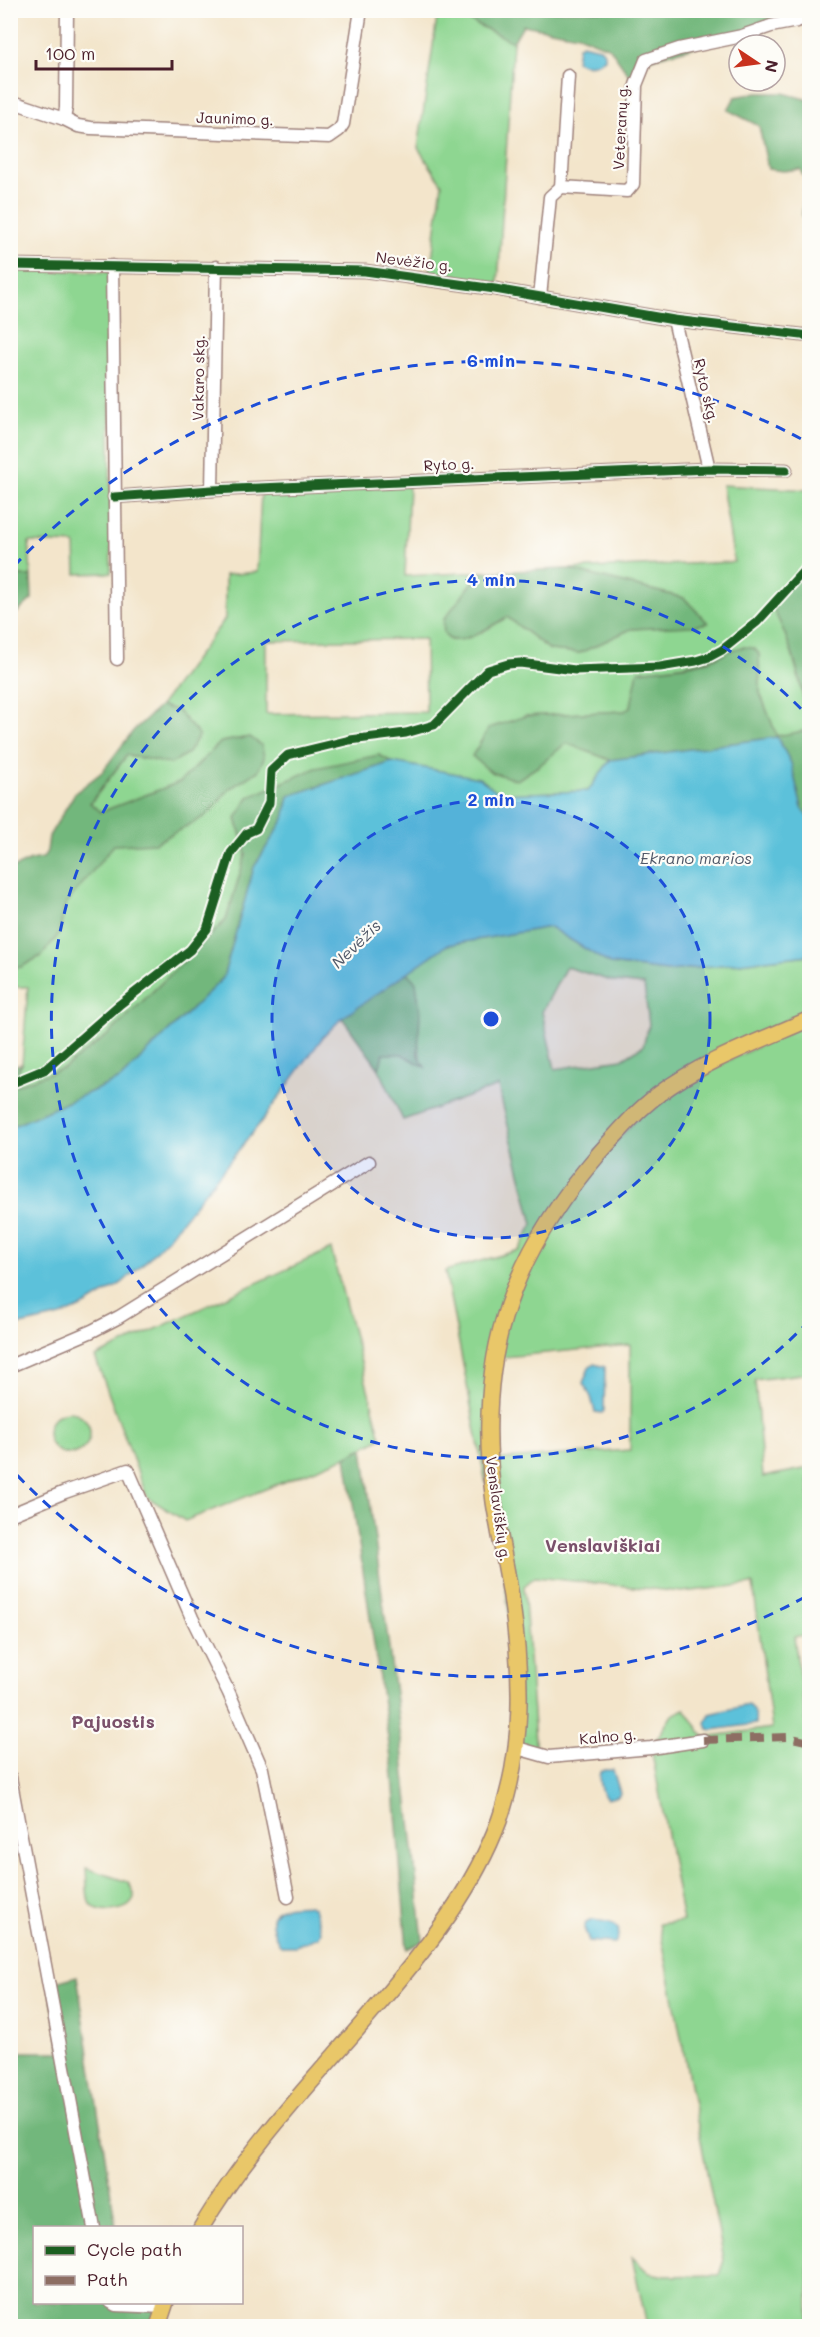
<svg xmlns="http://www.w3.org/2000/svg" width="820" height="2337" viewBox="0 0 820 2337" font-family="Mali,sans-serif">
<style>
.green{fill:#8ed691;stroke:#6c7a5e;stroke-width:1.5;fill-rule:evenodd}
.forest{fill:#72b77b;stroke:#5e6b53;stroke-width:1.5}
.water{fill:#5cc1da;stroke:#537082;stroke-width:1.5}
.lines{fill:none;stroke-linecap:round;stroke-linejoin:round}
.minor-casing{stroke:#9e827b;stroke-width:15}
.major-casing{stroke:#9e827b;stroke-width:18}
.minor{stroke:#fff;stroke-width:12}
.major{stroke:#e9c769;stroke-width:15}
.quiet{stroke:#8d6e63;stroke-width:8;stroke-dasharray:15 8;stroke-linecap:butt}
.cycleway-casing{stroke:#fdfcf7;stroke-width:13}
.cycleway{stroke:#1b5e20;stroke-width:9}
.ring{fill:none;stroke:#1d4ed8;stroke-width:3;stroke-dasharray:10 8}
.labels{text-anchor:middle;stroke-width:4.5;stroke-linejoin:round;paint-order:stroke}
.street-label{font-size:15px;fill:#4a1f2b;stroke:#fdfcf7}
.water-label{font-size:16px;font-style:italic;fill:#505868;stroke:#fdfcf7}
.quarter-label{font-size:18px;font-weight:bold;fill:#7a506a;stroke:#fdfcf7}
.centre{fill:#1d4ed8;stroke:#fdfcf7;stroke-width:3}
.ring-label{font-size:18px;text-anchor:middle;font-weight:bold;fill:#1d4ed8;stroke:#fdfcf7;stroke-width:4.5;stroke-linejoin:round;paint-order:stroke}
</style>
<rect width="100%" height="100%" fill="#fdfcf7"/>
<filter id="ink" filterUnits="userSpaceOnUse"><feTurbulence type="fractalNoise" baseFrequency=".0167" numOctaves="2"/><feDisplacementMap in="SourceGraphic" scale="12" xChannelSelector="R" yChannelSelector="G"/><feConvolveMatrix kernelMatrix="1 2 1 2 8 2 1 2 1" color-interpolation-filters="sRGB"/></filter>
<filter id="wash" filterUnits="userSpaceOnUse"><feTurbulence type="fractalNoise" baseFrequency=".008" numOctaves="4" result="noise"/><feDisplacementMap in="SourceGraphic" scale="24" xChannelSelector="R" yChannelSelector="G"/><feGaussianBlur stdDeviation="1.35" result="paint"/><feColorMatrix in="noise" values="0 0 0 0 0 0 0 0 0 0 0 0 0 0 0 0 0 1.4 0 .05"/><feComposite in="paint" operator="in"/></filter>
<g filter="url(#wash)">
<rect width="100%" height="100%" fill="#f3e5cb"/>
<g class="green">
<path d="M438 11H450L513 42 498 284 430 273 442 184 418 148Z"/>
<path d="M10 269 109 272 111 573 76 574 75 544 29 542 31 576H11Z"/>
<path d="M722 485 809 490V564L771 605C793 644 802 687 809 730L777 737 760 693 759 654 742 647C703 663 680 667 639 671L631 706 625 711 526 716 517 780 540 765 566 743 610 760 588 791 501 794 479 778 392 762 379 755 249 797 236 818 246 854 226 920 109 1034 64 1068 16 1085 15 1075 22 1064 28 987H11V968L21 967 41 956 59 934 65 905 114 844 155 843 204 817 214 808 229 789 258 771 262 746 250 737 221 742 180 782 101 812 90 804 127 755 171 764 177 710 160 706 225 619V575L257 572 261 493 409 486 405 576 481 572 467 588 450 640C469 643 490 627 507 617L550 650 580 653 631 629 708 623 684 598 567 569 734 562ZM425 639 426 712 266 714V641Z"/>
<path d="M550 927 610 964 668 971 809 955V1009L722 1051 622 1118 503 1301 486 1484 445 1271 519 1250 533 1224 498 1086 403 1120 379 1069 383 1054H402L424 1066C409 1036 430 1001 408 972L447 945ZM566 967 615 982 644 985 649 1025 643 1046 622 1059 555 1069 542 1012Z"/>
<path d="M809 1022V1373L755 1380 763 1477 809 1468V1634L794 1637 807 1727 810 1728 809 2326H647L632 2257 649 2273 666 2276 719 2275 724 2260 659 1924 683 1921 651 1748 672 1715 685 1709 704 1737 772 1728 753 1584 682 1592 535 1577 524 1586 536 1755 517 1748 520 1703 490 1460 630 1450V1345L494 1358 498 1334 558 1205 660 1093Z"/>
<path d="M331 1249 381 1438 346 1457 185 1521 147 1497 95 1357Z"/>
<circle cx="69" cy="1433" r="21"/>
<path d="M86 1868 128 1882C130 1886 134 1891 134 1895 135 1914 94 1915 89 1902 86 1892 87 1878 86 1868Z"/>
</g>
<g class="forest">
<path d="M809 10 810 16 646 60 636 85 610 48 578 35 523 25 513 42 450 11Z"/>
<path d="M757 93H783L809 100V228L802 215 805 179 800 169 783 171 768 169 759 126 728 110 735 97Z"/>
<path d="M809 564V818L802 808 791 763 777 737 610 760 566 743 540 765 517 780 491 772 472 756 489 728 526 716 625 711 631 706 638 671C662 668 687 667 710 660 725 655 739 642 755 649L759 654 760 693 777 736 809 730C804 687 792 643 771 605Z"/>
<path d="M567 569 684 598 708 623 692 626 631 629 580 653 550 650 507 617C491 626 437 663 444 619L481 572Z"/>
<path d="M11 576H31L32 599 11 618Z"/>
<path d="M160 706 177 710 199 735 188 753 171 764 127 755 90 803 101 812 180 782 221 742 250 737 262 746 264 758 258 771 229 789 214 808 204 817 155 843 114 845 65 905 59 934 41 956 21 967 11 968V869L31 860 43 858 47 851 49 836 75 793 102 772 133 731Z"/>
<path d="M379 755 392 762 289 796 284 819 254 867 223 978 120 1079 11 1127 10 1066 22 1064 15 1075 16 1085 64 1068 109 1034 226 920 246 854 236 818 249 797 316 768Z"/>
<path d="M408 972 416 983 420 1011 418 1054 425 1067 402 1054H383L379 1069 342 1018Z"/>
<path d="M363 1448 402 1747 423 1941 407 1949 392 1765 346 1457Z"/>
<path d="M77 1976 116 2227 34 2228V2302H128L164 2307 158 2326H11L10 2052H61L49 1984Z"/>
</g>
<g class="water">
<path d="M582 44 600 48 605 53V59C594 65 588 67 576 61L578 47Z"/>
<path d="M777 737 791 763 802 808 809 818V955L668 971 610 964 550 927 447 945 342 1018 323 1037 258 1126 168 1238 147 1260 122 1283 86 1305 61 1316 11 1327V1127L120 1079 223 978 254 867 284 819 289 796 392 762 479 778 501 794 588 791 610 760Z"/>
<path d="M594 1364 605 1367 604 1411 602 1413 595 1412 591 1397 583 1383 589 1368Z"/>
<path d="M748 1705C755 1708 756 1717 755 1724L712 1730 708 1729 706 1723 710 1714Z"/>
<path d="M605 1770H613L620 1793 618 1796 607 1799C600 1792 598 1781 600 1772Z"/>
<path d="M309 1905 314 1908 321 1931 319 1937 295 1946H281C275 1937 265 1916 279 1909 286 1905 301 1906 309 1905Z"/>
<path d="M592 1920C607 1922 627 1921 615 1943L589 1941 584 1928 586 1923Z"/>
</g>
</g>
<g filter="url(#ink)">
<g class="lines">
<g class="minor-casing">
<g id="minor">
<path d="M10 101 64 119 78 126 91 128 329 137 339 130 343 124 361 10"/>
<path d="M64 119 66 108 67 10"/>
<path d="M561 187 568 76"/>
<path d="M10 265 365 271 495 289 674 320 810 336"/>
<path d="M112 266 117 659"/>
<path d="M540 297 550 197 561 187 627 191 633 184 636 85 646 60 679 49 742 36 771 26 797 21 810 16"/>
<path d="M674 320 709 469"/>
<path d="M212 490 216 267"/>
<path d="M114 497 212 490 709 469 786 470"/>
<path d="M10 1366 92 1331 119 1317 369 1162"/>
<path d="M10 1515 65 1492 128 1470 192 1618 229 1693 262 1769 288 1897"/>
<path d="M517 1748 549 1757 651 1748 703 1740"/>
<path d="M10 1777 94 2228"/>
<path d="M111 2302 116 2305 164 2307"/>
</g>
</g>
<g class="major-casing">
<g id="major">
<path d="M201 2228C251 2143 321 2073 384 1998 430 1944 474 1888 499 1821 525 1748 522 1671 511 1596 506 1565 499 1534 494 1502 475 1364 506 1262 597 1156 617 1134 635 1112 659 1094 703 1061 760 1041 810 1019"/>
<path d="M158 2326 166 2302"/>
</g>
</g>
<use href="#minor" class="minor"/>
<use href="#major" class="major"/>
<path class="quiet" d="M703 1740 787 1737 810 1742"/>
<g class="cycleway-casing">
<g id="cycleway">
<path d="M10 265 365 271 495 289 674 320 810 336"/>
<path d="M114 497 212 490 709 469 786 470"/>
<path d="M10 1084 46 1069 119 1005 190 950 207 929 231 853 247 833 256 829 269 803 271 771 288 755 350 740 406 733 434 725 488 670 508 664 520 663 575 670 603 669 660 667 696 661 709 657 722 650 757 622 810 564"/>
</g>
</g>
<use href="#cycleway" class="cycleway"/>
</g>
</g>
<circle cx="491" cy="1019" r="219" fill="#1d4ed8" fill-opacity=".12"/>
<g class="ring">
<circle cx="491" cy="1019" r="219"/>
<path d="M809 1321A439 439 0 1 1 809 717"/>
<path d="M805 1597A658 658 0 0 1 14 1472M14 566A658 658 0 0 1 805 441"/>
</g>
<g class="labels">
<g class="street-label">
<text transform="translate(235 119) rotate(2)" y="5">Jaunimo g.</text>
<text transform="translate(621 127) rotate(-87)" y="5">Veteranų g.</text>
<text transform="translate(414 262) rotate(7)" y="5">Nevėžio g.</text>
<text transform="translate(199 378) rotate(-89)" y="5">Vakaro skg.</text>
<text transform="translate(706 391) rotate(77)" y="5">Ryto skg.</text>
<text transform="translate(449 465) rotate(-2)" y="5">Ryto g.</text>
<text transform="translate(498 1509) rotate(82)" y="5">Venslaviškių g.</text>
<text transform="translate(608 1737) rotate(-5)" y="5">Kalno g.</text>
</g>
<g class="water-label">
<text x="696" y="864">Ekrano marios</text>
<text transform="translate(356 944) rotate(-44)" y="6">Nevėžis</text>
</g>
<g class="quarter-label">
<text x="603" y="1552">Venslaviškiai</text>
<text x="113" y="1728">Pajuostis</text>
</g>
</g>
<circle cx="491" cy="1019" r="9" class="centre"/>
<g class="ring-label">
<text x="491" y="367">6 min</text>
<text x="491" y="586">4 min</text>
<text x="491" y="806">2 min</text>
</g>
<rect width="820" height="2337" fill="none" stroke="#fdfcf7" stroke-width="36"/>
<rect x="33" y="2226" width="210" height="78" fill="#fdfcf7" stroke="#b5a4a5" stroke-width="1.5"/>
<rect x="45" y="2246" width="30" height="9" fill="#1b5e20" stroke="#b5a4a5" stroke-width="1.5"/>
<text x="87" y="2256" font-size="18" fill="#4a1f2b">Cycle path</text>
<rect x="45" y="2276" width="30" height="9" fill="#8d6e63" stroke="#b5a4a5" stroke-width="1.5"/>
<text x="87" y="2286" font-size="18" fill="#4a1f2b">Path</text>
<g transform="translate(757 63) rotate(103)"><circle r="28" fill="#fdfcf7" stroke="#b5a4a5" stroke-width="1.5"/>
<path d="M0-4.5L10 22L0 15L-10 22Z" fill="#c8321e"/>
<text y="-9" font-size="16" font-weight="bold" text-anchor="middle" fill="#4a1f2b">N</text>
</g>
<path d="M36 60v9h136v-9" fill="none" stroke="#4a1f2b" stroke-width="3"/>
<text x="45" y="60" font-size="18" fill="#4a1f2b" stroke="#fdfcf7" stroke-width="4.5" paint-order="stroke">100 m</text>
</svg>
